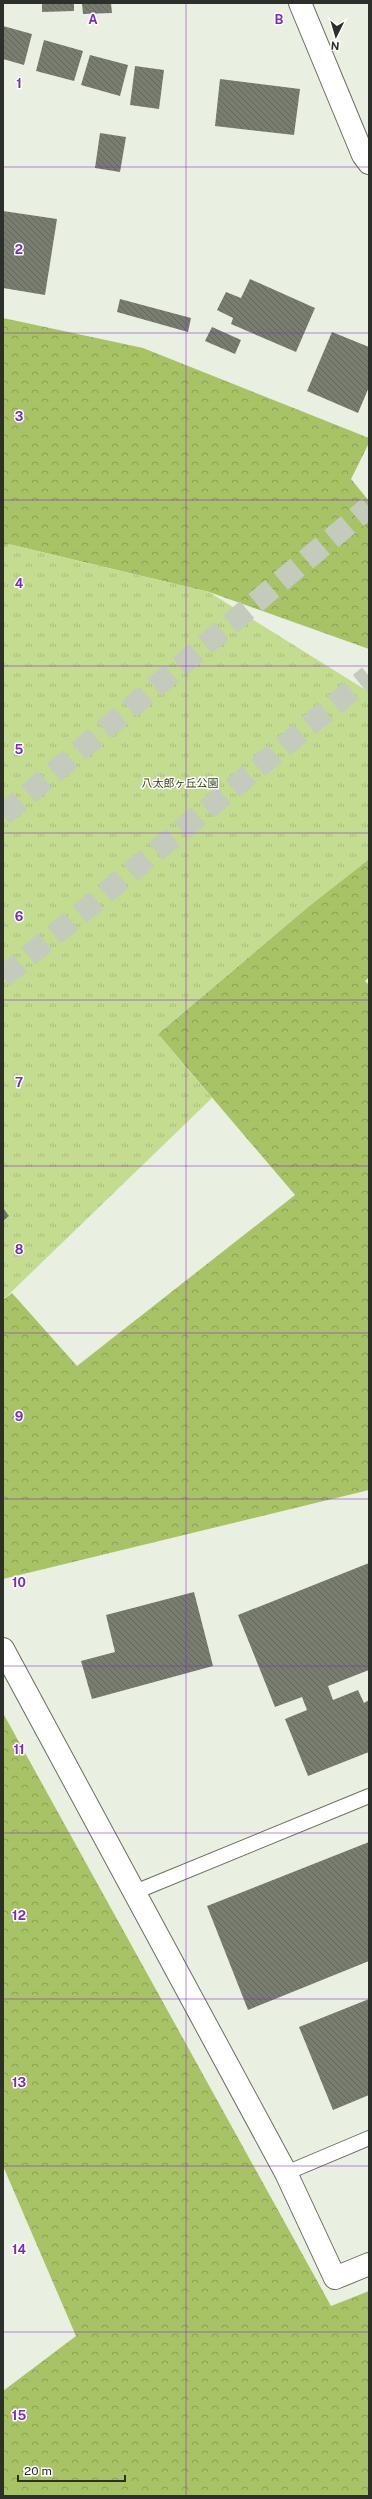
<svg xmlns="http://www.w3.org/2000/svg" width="372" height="2499" viewBox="0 0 372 2499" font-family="'Public Sans','Noto Sans JP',sans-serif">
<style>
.forest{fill:url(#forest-crowns)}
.park{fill:url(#park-tufts)}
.building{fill:url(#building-back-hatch)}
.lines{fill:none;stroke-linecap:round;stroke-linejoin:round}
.secondary-tunnel{stroke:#c4cabc;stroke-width:22;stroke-dasharray:22 11;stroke-linecap:butt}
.lane-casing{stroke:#6b6f62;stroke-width:16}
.street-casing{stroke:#6b6f62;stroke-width:24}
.lane{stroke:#fff;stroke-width:14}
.street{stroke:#fff;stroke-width:22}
.grid{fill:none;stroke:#7b2cbf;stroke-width:1;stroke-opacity:0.55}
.labels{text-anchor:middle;stroke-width:3;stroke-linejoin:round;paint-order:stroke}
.park-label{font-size:11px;fill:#39441e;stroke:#fff}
.grid-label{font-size:13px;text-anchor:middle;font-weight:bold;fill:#7b2cbf;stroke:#fff;stroke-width:3;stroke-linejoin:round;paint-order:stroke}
</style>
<defs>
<pattern id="forest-crowns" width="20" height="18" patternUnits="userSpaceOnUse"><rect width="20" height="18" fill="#a8c366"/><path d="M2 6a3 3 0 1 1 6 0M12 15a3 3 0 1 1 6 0" fill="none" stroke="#899f54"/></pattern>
<pattern id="park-tufts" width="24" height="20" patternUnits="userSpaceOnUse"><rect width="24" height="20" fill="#c4dc90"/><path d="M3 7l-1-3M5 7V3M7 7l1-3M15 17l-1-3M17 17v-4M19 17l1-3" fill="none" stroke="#a9bd7c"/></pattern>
<pattern id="building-back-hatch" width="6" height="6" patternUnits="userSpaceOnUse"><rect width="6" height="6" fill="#787d70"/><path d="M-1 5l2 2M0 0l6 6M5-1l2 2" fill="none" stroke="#63675c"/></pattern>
</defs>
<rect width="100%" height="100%" fill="#eaf0e1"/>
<g class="forest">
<path d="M3 318 143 348 369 438V443L351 479 369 501V649L209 592 8 544 3 549Z"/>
<path d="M369 859V977L365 981 369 985V1490L3 1579V1300L12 1293 77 1366 295 1195 158 1034 309 906Z"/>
<path d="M3 1713 331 2306 369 2291V2496H3V2391L76 2336 3 2166Z"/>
</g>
<path class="park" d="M8 544 209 592 369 692V859L309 906 158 1034 212 1098 3 1300V549Z"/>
<g class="building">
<path d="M42 3H74V11L42 12Z"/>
<path d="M82 3H111L112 13 83 14Z"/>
<path d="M3 26 32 34 24 65 3 59Z"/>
<path d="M44 40 83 51 74 81 36 71Z"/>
<path d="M90 55 128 65 120 96 81 85Z"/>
<path d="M135 66 164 70 159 109 130 105Z"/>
<path d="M220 79 300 89 294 135 215 126Z"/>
<path d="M100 133 126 137 120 172 95 168Z"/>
<path d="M3 211 57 219 45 295 3 288Z"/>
<path d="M250 279 315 308 296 352 231 324 233 318 217 310 226 292 241 298Z"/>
<path d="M120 299 191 318 188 332 117 312Z"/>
<path d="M212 327 241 340 235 354 205 341Z"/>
<path d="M332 332 369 347V387L358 413 307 391Z"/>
<path d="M3 1208 9 1216 3 1221Z"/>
<path d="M369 1563V1670L328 1686 333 1700 358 1690 364 1703 369 1700V1752L308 1776 285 1719 307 1710 302 1697 275 1707 238 1615Z"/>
<path d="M194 1592 213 1666 92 1699 81 1661 115 1652 106 1615Z"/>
<path d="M369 1842V1961L248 2010 207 1906Z"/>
<path d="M369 1999V2095L333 2110 299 2027Z"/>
</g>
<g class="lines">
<g class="secondary-tunnel">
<path d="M3 815 369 507"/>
<path d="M3 977 369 676"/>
</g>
<g class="lane-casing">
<g id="lane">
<path d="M135 1892 369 1796"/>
<path d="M286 2173 369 2138"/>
</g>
</g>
<g class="street-casing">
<g id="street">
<path d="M300 3 363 155 369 163"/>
<path d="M3 1649 286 2173 335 2278 369 2264"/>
</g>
</g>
<use href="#lane" class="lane"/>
<use href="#street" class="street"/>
</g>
<path class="grid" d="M186 3V2496M3 167H369M3 333H369M3 500H369M3 666H369M3 833H369M3 1000H369M3 1166H369M3 1333H369M3 1499H369M3 1666H369M3 1833H369M3 1999H369M3 2166H369M3 2332H369"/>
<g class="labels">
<g class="park-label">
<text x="180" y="787">八太郎ヶ丘公園</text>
</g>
</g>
<g class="grid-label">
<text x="93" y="24">A</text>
<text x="279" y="24">B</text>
<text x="19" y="88">1</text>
<text x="19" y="254">2</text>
<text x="19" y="421">3</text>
<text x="19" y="588">4</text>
<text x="19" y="754">5</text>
<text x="19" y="921">6</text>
<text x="19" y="1087">7</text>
<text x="19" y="1254">8</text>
<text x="19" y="1421">9</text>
<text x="19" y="1587">10</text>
<text x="19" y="1754">11</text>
<text x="19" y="1920">12</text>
<text x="19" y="2087">13</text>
<text x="19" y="2254">14</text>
<text x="19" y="2420">15</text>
</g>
<rect width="372" height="2499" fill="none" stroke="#2d302a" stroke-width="8"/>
<g transform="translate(336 36) rotate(185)" stroke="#ffffff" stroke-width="3" paint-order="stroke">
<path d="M0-3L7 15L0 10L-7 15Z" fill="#2d302a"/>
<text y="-6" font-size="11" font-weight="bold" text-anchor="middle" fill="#2d302a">N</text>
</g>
<path d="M18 2475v6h107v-6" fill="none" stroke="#2d302a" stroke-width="2"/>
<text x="24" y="2475" font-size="12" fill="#2d302a" stroke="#ffffff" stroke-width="3" paint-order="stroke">20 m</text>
</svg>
